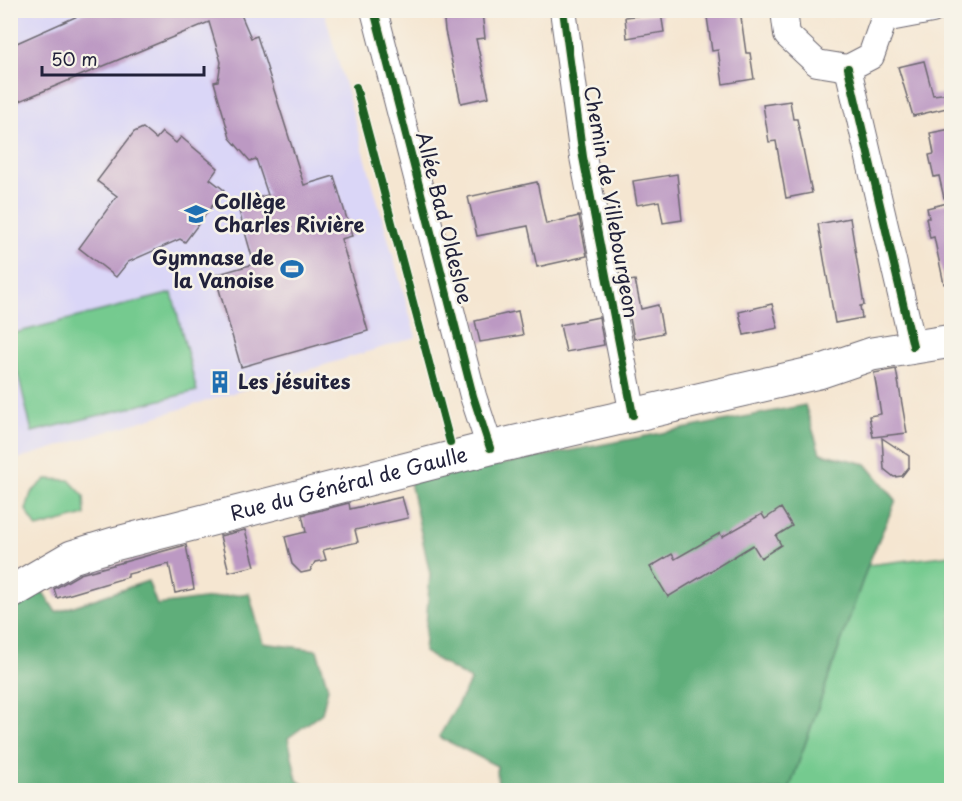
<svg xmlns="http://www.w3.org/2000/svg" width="962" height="801" viewBox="0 0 962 801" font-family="'Playpen Sans',sans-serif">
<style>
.built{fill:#dad6f7}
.green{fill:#74ca8f;stroke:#4b7665;stroke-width:1.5}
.forest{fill:#5fae7a;stroke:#40685a;stroke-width:1.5}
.building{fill:#bc99c3}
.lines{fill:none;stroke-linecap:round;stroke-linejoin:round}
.street-casing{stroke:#6c6770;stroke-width:28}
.secondary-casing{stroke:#6c6770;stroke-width:35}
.street{stroke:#fff;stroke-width:26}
.secondary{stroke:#fff;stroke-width:33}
.cycleway-casing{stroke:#f7f3e8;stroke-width:11}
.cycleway{stroke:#1b5e20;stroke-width:8}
.labels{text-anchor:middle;stroke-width:5;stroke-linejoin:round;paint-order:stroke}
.poi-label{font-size:20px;font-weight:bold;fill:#22223b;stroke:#f7f3e8;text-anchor:start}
.street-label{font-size:20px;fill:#22223b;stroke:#f7f3e8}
</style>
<rect width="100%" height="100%" fill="#f7f3e8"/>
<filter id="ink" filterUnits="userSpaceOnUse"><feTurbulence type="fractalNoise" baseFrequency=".0167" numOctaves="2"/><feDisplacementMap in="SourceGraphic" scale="12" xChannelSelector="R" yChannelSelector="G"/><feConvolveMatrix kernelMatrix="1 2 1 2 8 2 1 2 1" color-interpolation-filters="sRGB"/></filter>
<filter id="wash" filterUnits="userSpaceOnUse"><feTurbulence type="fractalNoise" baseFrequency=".008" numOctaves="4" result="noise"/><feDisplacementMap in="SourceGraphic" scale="24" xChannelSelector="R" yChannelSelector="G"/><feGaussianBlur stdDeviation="1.35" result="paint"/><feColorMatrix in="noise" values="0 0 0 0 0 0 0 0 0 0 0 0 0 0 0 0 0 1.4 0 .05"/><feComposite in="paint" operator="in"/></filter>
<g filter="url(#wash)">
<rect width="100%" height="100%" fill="#f5e6d1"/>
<path class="built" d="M11 11H324L416 337 11 461Z"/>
<g class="green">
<path d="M172 293 197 391 32 432 11 344V334Z"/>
<path d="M46 479 69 480 84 496 85 515 37 528 26 510 31 493Z"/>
<path d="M951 555V790H789L868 565Z"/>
</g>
<g class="forest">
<path d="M805 405 820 453 866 464 896 500 868 565 789 790H498L497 766 439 737 471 680 424 652 430 574 410 482Z"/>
<path d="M148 581 157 605 249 593 263 643 317 650 328 688 322 713 288 738 297 780 311 790H11L10 606 41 589 56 612Z"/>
</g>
<g id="blocks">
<g class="building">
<path d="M91 10H239L251 38 257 36 304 185 334 176 352 236 341 239 368 331 241 367 215 275 254 264 237 204 268 195 256 159 250 161 230 138 214 82 218 81 221 62 209 22 10 105V46Z"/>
<path d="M443 10 482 13 485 38 476 39 489 97 461 103 445 31Z"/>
<path d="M706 10H740L746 53H750L754 79 723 84 718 50 712 51Z"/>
<path d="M661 13 664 32 627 38 625 17Z"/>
<path d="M924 61 933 95 951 93V107L913 116 898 67Z"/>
<path d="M790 101 793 119H797L812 193 786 198 776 141 769 142 763 105Z"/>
<path d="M143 128 156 139 162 132 176 143 181 137 218 168 210 179 224 190 185 242 180 239 128 262 116 277 79 248 117 196 97 181 134 132Z"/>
<path d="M951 129V197L944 198 939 176 934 177 929 155 934 154 930 133Z"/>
<path d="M677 174 682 220 663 223 659 201 637 205 633 181Z"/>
<path d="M537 182 546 224 579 216 587 256 537 267 528 226 477 236 468 197Z"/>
<path d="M951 202V283L944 284 934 237 930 238 926 218H929L927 208Z"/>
<path d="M850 218 864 305 860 306 862 318 835 323 818 224Z"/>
<path d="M635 280 641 309 658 305 663 333 634 339 623 282Z"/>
<path d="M772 304 778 328 744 335 739 312Z"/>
<path d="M518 311 523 335 480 342 475 321Z"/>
<path d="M599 317 604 345 566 352 560 325Z"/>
<path d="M896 369 907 433 873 437 869 416 881 414 874 373Z"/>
<path d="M882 438 909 456V467L902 476 894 477 884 469Z"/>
<path d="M402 497 408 518 355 530 358 542 323 550 326 560 315 562 310 571 301 573 292 564 285 537 306 532 302 515 349 503 350 509Z"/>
<path d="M781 508 792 526 776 536 781 545 761 558 753 545 668 597 650 567 672 554 675 559 720 533 722 537 762 514 765 519Z"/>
<path d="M245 530 255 566 229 572 220 536Z"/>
<path d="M186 545 194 589 175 593 169 564 128 574V577L57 598 54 589 80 574Z"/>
</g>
</g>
</g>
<g filter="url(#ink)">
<use href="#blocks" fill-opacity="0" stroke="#6c6770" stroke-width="1.5"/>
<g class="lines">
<g class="street-casing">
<g id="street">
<path d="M374 10 473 396 490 448"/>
<path d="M563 10 583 157 633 415"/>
<path d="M784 10 787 35 817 63 848 68 871 56 884 19 932 10"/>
<path d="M848 68 913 346"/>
</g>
</g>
<g class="secondary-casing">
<g id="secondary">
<path id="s1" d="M10 593 72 557 114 544 490 448 819 372 872 354 952 341"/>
</g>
</g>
<use href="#street" class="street"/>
<use href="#secondary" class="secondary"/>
<g class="cycleway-casing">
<g id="cycleway">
<path d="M374 10 473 396 490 448"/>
<path d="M563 10 583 157 633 415"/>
<path d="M848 68 913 346"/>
<path d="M356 87 450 442"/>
</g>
</g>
<use href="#cycleway" class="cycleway"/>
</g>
</g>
<defs>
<g id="school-bare" transform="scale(1.8)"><path d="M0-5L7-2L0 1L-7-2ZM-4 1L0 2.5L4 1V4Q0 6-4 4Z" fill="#1f6fb2" stroke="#f7f3e8" stroke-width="2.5" paint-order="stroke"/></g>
<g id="stadium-bare" transform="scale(1.8)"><path d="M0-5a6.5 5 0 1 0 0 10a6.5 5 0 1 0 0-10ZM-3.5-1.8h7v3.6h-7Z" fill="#1f6fb2" stroke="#f7f3e8" stroke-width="2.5" paint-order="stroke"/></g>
<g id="building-bare" transform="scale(1.8)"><path d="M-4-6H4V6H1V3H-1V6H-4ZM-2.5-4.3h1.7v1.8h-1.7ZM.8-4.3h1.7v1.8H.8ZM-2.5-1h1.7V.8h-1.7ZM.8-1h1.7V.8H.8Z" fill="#1f6fb2" stroke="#f7f3e8" stroke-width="2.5" paint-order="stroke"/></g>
</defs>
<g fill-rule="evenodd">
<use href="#school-bare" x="196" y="214"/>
<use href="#stadium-bare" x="292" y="269"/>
<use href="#building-bare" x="220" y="382"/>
</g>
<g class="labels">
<g class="poi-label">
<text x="214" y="209">Collège<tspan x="214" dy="23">Charles Rivière</tspan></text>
<text x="274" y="265" text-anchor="end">Gymnase de<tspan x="274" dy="23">la Vanoise</tspan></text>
<text x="238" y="389">Les jésuites</text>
</g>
<g class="street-label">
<text transform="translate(611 202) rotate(80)" y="7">Chemin de Villebourgeon</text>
<text transform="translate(444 218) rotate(76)" y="7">Allée Bad Oldesloe</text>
<text dy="7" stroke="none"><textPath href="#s1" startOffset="358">Rue du Général de Gaulle</textPath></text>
</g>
</g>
<rect width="962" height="801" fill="none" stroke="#f7f3e8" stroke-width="36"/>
<path d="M42 66v9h162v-9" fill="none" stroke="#22223b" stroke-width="3"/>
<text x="51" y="66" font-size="18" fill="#22223b" stroke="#f7f3e8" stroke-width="4.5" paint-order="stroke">50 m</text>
</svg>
